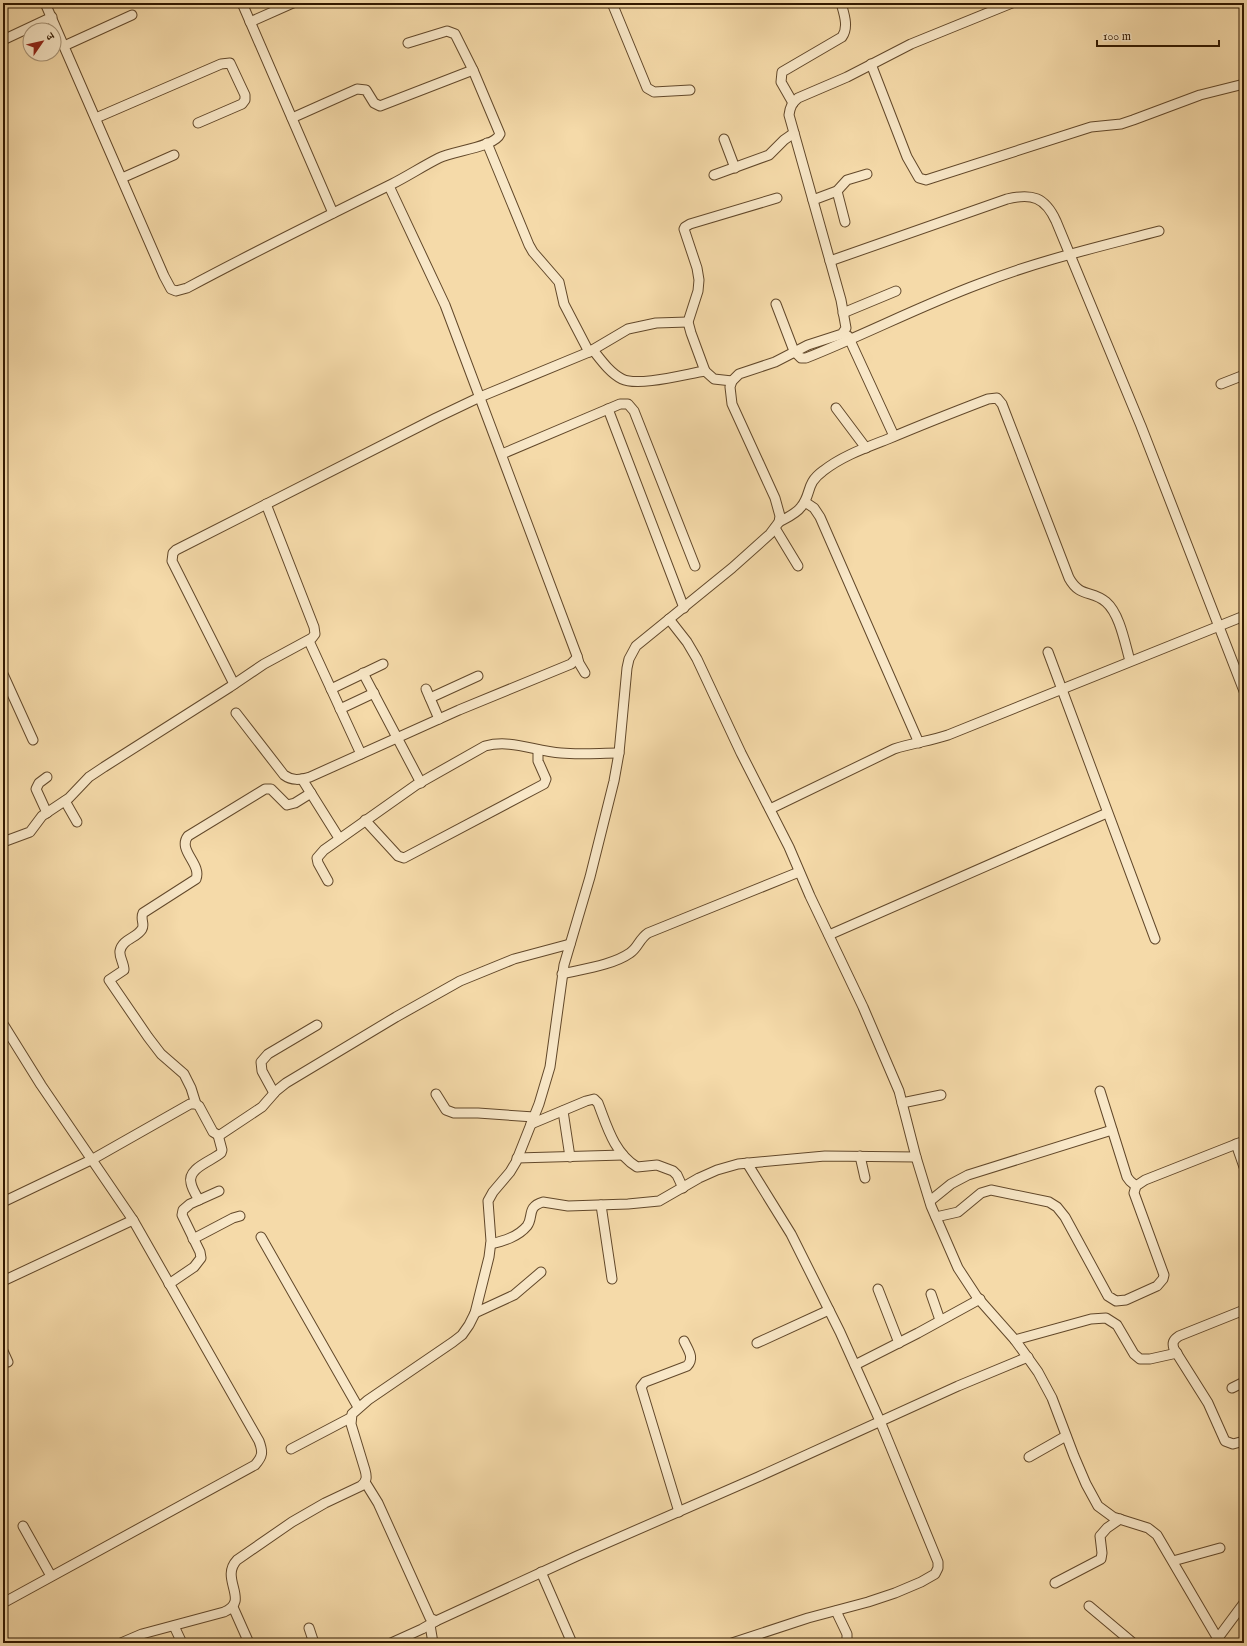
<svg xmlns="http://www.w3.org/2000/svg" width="1247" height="1646" viewBox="0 0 1247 1646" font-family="'IM FELL English','Noto Serif Devanagari',serif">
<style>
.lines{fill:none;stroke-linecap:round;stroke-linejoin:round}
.minor-casing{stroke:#62482a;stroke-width:11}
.minor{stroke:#f8e7c7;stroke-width:9}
</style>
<rect width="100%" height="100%" fill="#f5daa9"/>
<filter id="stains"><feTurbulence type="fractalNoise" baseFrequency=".005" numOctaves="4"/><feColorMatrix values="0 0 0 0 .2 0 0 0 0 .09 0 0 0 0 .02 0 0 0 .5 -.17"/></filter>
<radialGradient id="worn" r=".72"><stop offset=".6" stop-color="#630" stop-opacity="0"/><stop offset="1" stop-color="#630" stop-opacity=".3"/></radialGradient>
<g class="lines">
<g class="minor-casing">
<g id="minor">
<path d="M45 3 164 276 171 289 176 291 187 288C254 252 323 218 392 184 408 176 423 166 439 158 453 151 495 147 500 134L473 70 455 34 447 31 408 43"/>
<path d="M242 3 333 213"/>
<path d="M612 3 647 88 654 92 690 90"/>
<path d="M1243 3 1244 6"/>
<path d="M250 22 293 3"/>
<path d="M3 40 52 17"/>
<path d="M64 46 132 15"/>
<path d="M871 64 907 157 919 178 926 180 1091 127 1121 124 1133 120 1200 95 1244 84"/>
<path d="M793 103 781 82 782 72 842 37C849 27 844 14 841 3"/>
<path d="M96 118 221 64 230 63 245 95V100L242 104 198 123"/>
<path d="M292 118 357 89 366 90 374 103 380 106 473 70"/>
<path d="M724 139 735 168"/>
<path d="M487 143 529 245 533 252 559 282 564 304 589 352"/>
<path d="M714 175 769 155 784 140 794 133"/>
<path d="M122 178 174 155"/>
<path d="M837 191 845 222"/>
<path d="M813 200 837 191 847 180 867 174"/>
<path d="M830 261 1007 199C1032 193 1045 197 1056 221L1141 426 1244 691"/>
<path d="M776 304 794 351 801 358H806C864 335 920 306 979 284 1037 261 1098 247 1159 231"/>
<path d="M843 313 896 291"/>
<path d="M848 336 894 436"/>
<path d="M593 350C601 360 610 373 622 379 638 387 686 374 705 371"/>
<path d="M732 381 714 379 705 371 691 333 688 322 698 291 699 280 697 268 684 229 685 227 690 224 777 198"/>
<path d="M1221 384 1244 375"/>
<path d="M836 408 866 448"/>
<path d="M608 409 684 608"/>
<path d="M502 454 620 404H628L634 411 695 566"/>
<path d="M805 502 814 508 820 517 919 743"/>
<path d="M779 522C786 518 796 514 801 507 812 494 805 484 823 471 842 456 865 448 888 439 921 425 954 412 988 399L997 398 1002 404 1069 578C1080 598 1092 590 1106 602 1120 614 1125 644 1130 661"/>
<path d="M775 528 798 566"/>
<path d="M669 619 687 642 697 659 741 753 789 847 810 896 863 1007 899 1091 916 1157 931 1206 958 1268 977 1297 1015 1340 1038 1372 1052 1398 1074 1456 1086 1484 1098 1506 1113 1517 1148 1528 1157 1535 1218 1639"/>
<path d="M309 641 361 754"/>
<path d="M1048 652 1155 939"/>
<path d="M577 656 579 663 585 673"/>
<path d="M363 673 421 783"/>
<path d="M3 674 33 740"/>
<path d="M234 684 172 561 173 553 176 550 436 418 480 397 589 352 628 329 656 323 688 322"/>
<path d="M331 689 383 664"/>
<path d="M426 689 439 719"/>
<path d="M430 698 478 676"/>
<path d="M340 709 374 693"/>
<path d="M236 713 284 775C292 781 300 780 310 777L459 710 571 664 576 659 577 656 445 305 389 186"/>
<path d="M47 777 39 783 36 789 47 813"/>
<path d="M302 779 339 838"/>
<path d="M65 801 77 822"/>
<path d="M770 809 894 749C912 743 930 741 948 735L1244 616"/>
<path d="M365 820 398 856 404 858 544 784 546 779 538 761V750"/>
<path d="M3 842 30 832 42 816 69 798 89 777 104 767 230 687 264 664 312 638 315 634 314 627 266 504"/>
<path d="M328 881 318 863 317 858 324 850 416 785 485 746C511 739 534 751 561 753 580 755 600 753 619 753"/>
<path d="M829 935 1107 813"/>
<path d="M562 974C583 969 613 965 630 953 638 948 639 939 648 933L799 872"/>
<path d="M3 1024 41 1085 133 1220 259 1441C263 1452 263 1456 255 1465L3 1603"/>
<path d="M1100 1091 1127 1177 1130 1181 1136 1186"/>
<path d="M274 1093 262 1071 261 1062 268 1054 317 1025"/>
<path d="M436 1094 446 1110 454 1113H478L534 1117"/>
<path d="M902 1103 941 1095"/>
<path d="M196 1104 191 1088 184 1074 161 1054 148 1037 109 980 124 970C124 963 119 957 120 951 122 939 137 938 142 929 145 924 140 919 143 913L196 879C202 864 177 850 188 836L265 789H271L287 805 295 803 311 793"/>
<path d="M563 1111 570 1157"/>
<path d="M531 1124 586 1101 594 1099 598 1103C607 1126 614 1153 637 1167L657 1165 673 1171 677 1175 683 1188"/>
<path d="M1236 1144 1244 1167"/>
<path d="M860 1156 865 1178"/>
<path d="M517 1158 623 1155"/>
<path d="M199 1200C196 1195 192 1189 191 1183 187 1168 212 1161 221 1153L222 1150 218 1135"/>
<path d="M930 1201 951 1184 968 1175 1112 1130"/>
<path d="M3 1202 93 1159 190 1104H196L199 1106 213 1132 218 1135H220L262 1107 276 1091 286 1083 396 1017 460 981 514 959 570 944"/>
<path d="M601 1205 612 1279"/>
<path d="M936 1217 958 1212 981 1193 991 1190 1049 1202 1057 1207 1065 1217 1108 1296 1116 1301 1126 1300 1157 1286 1163 1279 1164 1275 1134 1193 1136 1186 1145 1180 1244 1141"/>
<path d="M261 1237 358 1407"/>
<path d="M193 1239 233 1218 240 1216"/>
<path d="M491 1244C503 1241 518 1237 527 1226 534 1217 526 1207 543 1202L568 1206 628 1204 659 1201 699 1178 717 1170 738 1164 825 1156 916 1157"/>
<path d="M3 1281 133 1220"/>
<path d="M169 1284 194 1267 201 1258 200 1252 182 1215 183 1210 190 1204 219 1191"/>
<path d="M878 1289 899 1343"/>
<path d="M931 1294 940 1320"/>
<path d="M1244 1310 1179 1336C1173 1340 1172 1343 1174 1349L1208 1403 1225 1441 1233 1444 1244 1441"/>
<path d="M475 1313 514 1295 541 1272"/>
<path d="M1015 1340 1091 1319 1106 1318 1117 1325 1134 1354 1140 1359H1150L1177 1353"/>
<path d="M757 1343 829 1310"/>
<path d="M3 1351 8 1362"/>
<path d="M855 1365 918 1333 980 1299"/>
<path d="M1232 1388 1244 1382"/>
<path d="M291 1449 350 1418"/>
<path d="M1029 1457 1066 1436"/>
<path d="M365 1482 378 1503 430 1618 436 1621 577 1556 758 1477 958 1386 1028 1357"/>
<path d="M679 1512 641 1387 645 1382 687 1366C695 1358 688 1350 684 1341"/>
<path d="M23 1526 51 1576"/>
<path d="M1173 1561 1220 1548"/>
<path d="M541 1572 572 1643"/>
<path d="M1055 1583 1101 1559 1102 1553 1100 1536 1107 1528 1120 1519"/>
<path d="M1089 1606 1133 1643"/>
<path d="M233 1607 249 1643"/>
<path d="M836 1611 847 1634V1640L844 1643"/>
<path d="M430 1625 433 1643"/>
<path d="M174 1626 182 1643"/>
<path d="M309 1628 314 1643"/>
<path d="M1215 1642 1244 1603"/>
<path d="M121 1643 142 1634 224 1612C251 1601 219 1579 237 1560L292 1522 325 1503 361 1486C367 1481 367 1477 365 1470L351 1424 352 1414 368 1400 453 1342 462 1335 469 1325 475 1313 489 1257 491 1241 488 1201 493 1192 510 1172 516 1162 539 1104 550 1067 564 965 590 877 614 781 619 753 627 668 629 659 636 646 732 568 770 534 779 522 780 516 775 498 732 404 730 387 732 381 739 374 775 362 808 345 842 334 846 328 841 300 789 115C790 107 792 103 798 98L847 77 911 44 1012 3"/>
<path d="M391 1643 422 1629 436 1621"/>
<path d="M732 1643 808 1618 868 1602 895 1593 921 1582 935 1574 938 1568V1562L880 1421 840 1332 791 1234 747 1163"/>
</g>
</g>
<use href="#minor" class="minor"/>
</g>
<rect width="1247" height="1646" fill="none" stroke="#f5daa9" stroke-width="16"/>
<rect x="4" y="4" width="1239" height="1638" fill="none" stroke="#311800" stroke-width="2"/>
<rect x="8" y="8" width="1231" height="1630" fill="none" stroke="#311800"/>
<g transform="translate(42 42) rotate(56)"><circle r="19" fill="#f8e7c7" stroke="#a89477"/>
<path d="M0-3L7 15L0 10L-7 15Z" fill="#8f2418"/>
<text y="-6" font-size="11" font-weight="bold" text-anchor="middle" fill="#311800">उ</text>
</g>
<path d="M1097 40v6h122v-6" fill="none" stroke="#311800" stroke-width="2"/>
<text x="1103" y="40" font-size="12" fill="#311800" stroke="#f8e7c7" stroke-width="3" paint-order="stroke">100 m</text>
<rect width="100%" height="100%" filter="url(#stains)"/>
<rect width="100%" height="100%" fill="url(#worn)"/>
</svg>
